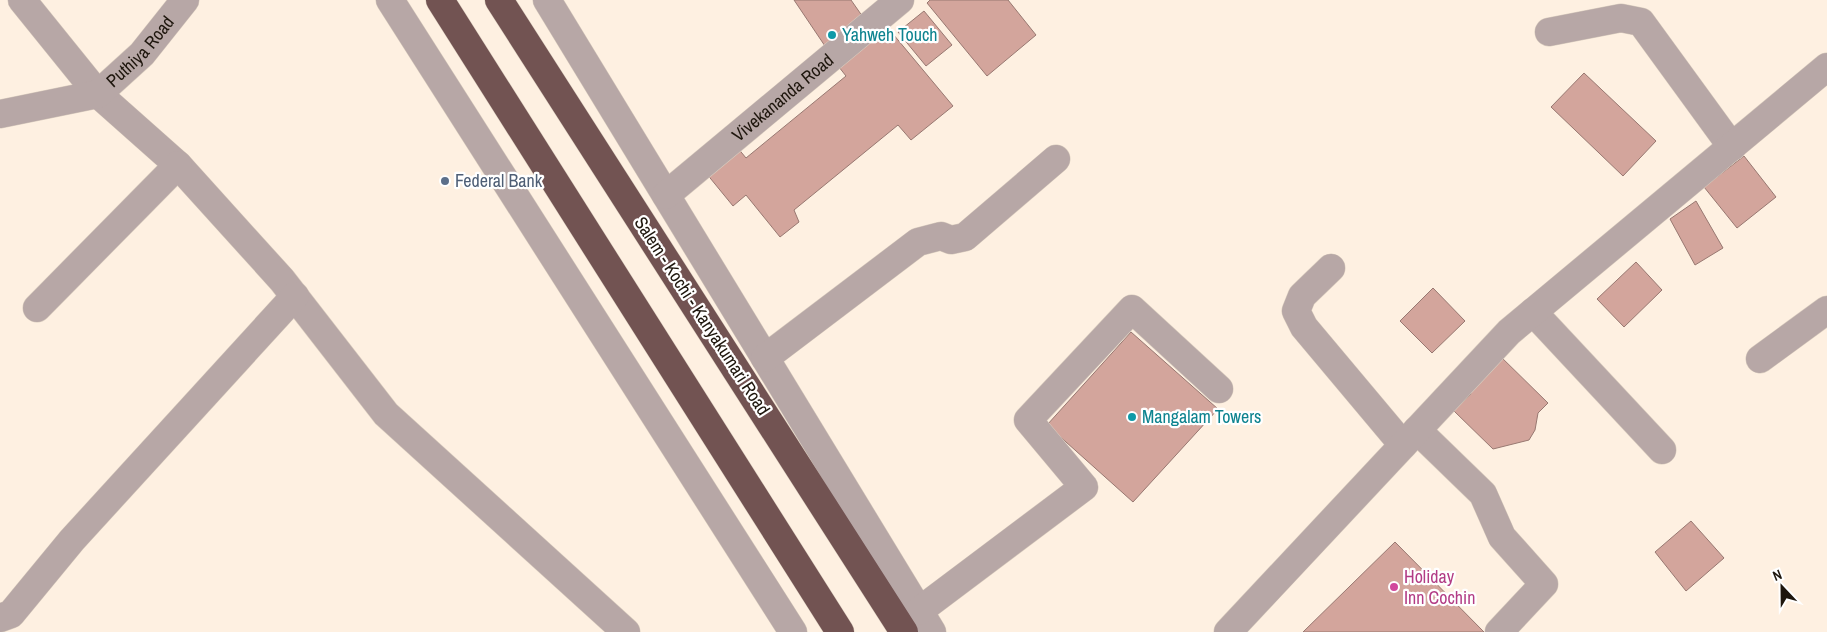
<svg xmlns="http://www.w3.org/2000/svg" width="1827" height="632" viewBox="0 0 1827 632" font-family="'Archivo Narrow',sans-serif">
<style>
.building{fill:#d3a59c;stroke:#987871}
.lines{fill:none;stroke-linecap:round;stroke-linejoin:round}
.minor-casing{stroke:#dacdbf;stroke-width:29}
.highway-casing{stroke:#dacdbf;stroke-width:29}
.minor{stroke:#b7a7a6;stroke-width:28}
.highway{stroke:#725352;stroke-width:28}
.culture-dot{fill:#0f9aa8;stroke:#fff;stroke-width:2}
.service-dot{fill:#5c6f8a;stroke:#fff;stroke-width:2}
.hotel-dot{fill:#d1479c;stroke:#fff;stroke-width:2}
.labels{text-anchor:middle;stroke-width:4.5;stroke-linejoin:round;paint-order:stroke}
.culture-label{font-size:18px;fill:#0d838f;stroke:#fff;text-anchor:start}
.street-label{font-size:18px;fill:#1e160d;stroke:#fff}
.service-label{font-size:18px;fill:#4e5e75;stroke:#fff;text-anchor:start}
.hotel-label{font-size:18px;fill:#b23c85;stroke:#fff;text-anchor:start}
</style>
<rect width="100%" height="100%" fill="#fef0e1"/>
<g class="building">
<path d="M794 0H851L865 20 827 49Z"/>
<path d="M930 0H1008L1036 35 987 76 927 3Z"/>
<path d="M924 11 952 45 926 66 898 32Z"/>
<path d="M883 22 953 106 911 140 898 125 794 210 799 222 780 237 746 195 733 206 706 173 737 147 746 158 846 76 835 62Z"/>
<path d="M1584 73 1656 141 1623 176 1551 107Z"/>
<path d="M1744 156 1776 197 1737 228 1704 187Z"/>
<path d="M1696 201 1723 248 1695 265 1670 219Z"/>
<path d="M1636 262 1662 290 1624 327 1597 299Z"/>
<path d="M1433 288 1465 321 1432 353 1400 321Z"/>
<path d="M1131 332 1218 409 1133 502 1047 425Z"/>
<path d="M1498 354 1548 403 1538 413 1535 430 1529 440 1493 449 1454 411 1471 394 1467 385Z"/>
<path d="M1691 521 1724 558 1686 591 1655 552Z"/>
<path d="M1395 542 1484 632H1303Z"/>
</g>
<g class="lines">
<g class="minor-casing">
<g id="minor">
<path d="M22 0 98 94 178 165 282 280 386 414 626 632"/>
<path d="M390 0 793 632"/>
<path d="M547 0 932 632"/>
<path d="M1549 32 1621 18 1641 22 1732 147"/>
<path id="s1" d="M0 114 98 94 142 54 185 0"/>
<path id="s2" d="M666 195 900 0"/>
<path d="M1331 268 1302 296 1296 311 1304 327 1403 445"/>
<path d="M37 308 178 165"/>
<path d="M1533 312 1662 450"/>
<path d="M765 358 918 242 941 236 951 240 965 237 1056 159"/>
<path d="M1760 359 1827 310"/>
<path d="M1417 430 1483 494 1502 537 1544 584 1499 632"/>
<path d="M919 611 1084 487 1028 420 1132 309 1219 389"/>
<path d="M0 618 11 614 72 540 295 296"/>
<path d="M1228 632 1509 332 1827 67"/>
</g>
</g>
<g class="highway-casing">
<g id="highway">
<path d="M440 0 840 632"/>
<path d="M499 0 904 632"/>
</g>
</g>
<use href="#minor" class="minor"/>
<use href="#highway" class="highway"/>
</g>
<g class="culture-dot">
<circle cx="832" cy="35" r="5"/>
<circle cx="1132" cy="417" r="5"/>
</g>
<circle class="service-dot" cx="445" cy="181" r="5"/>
<circle class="hotel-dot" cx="1394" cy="587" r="5"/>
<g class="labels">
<g class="culture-label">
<text x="842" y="41">Yahweh Touch</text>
<text x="1142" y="423">Mangalam Towers</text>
</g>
<g class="street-label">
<text dy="6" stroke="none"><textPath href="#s1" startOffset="160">Puthiya Road</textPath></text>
<text dy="6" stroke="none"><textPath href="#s2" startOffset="152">Vivekananda Road</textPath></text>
<text transform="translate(702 316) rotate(57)" y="6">Salem - Kochi - Kanyakumari Road</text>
</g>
<g class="service-label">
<text x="455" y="187">Federal Bank</text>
</g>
<g class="hotel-label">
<text x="1404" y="583">Holiday<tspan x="1404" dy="21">Inn Cochin</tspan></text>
</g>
</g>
<g transform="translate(1782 587) rotate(338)" stroke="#ffffff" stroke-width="4" paint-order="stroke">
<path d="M0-4L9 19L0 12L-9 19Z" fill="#1e160d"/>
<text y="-8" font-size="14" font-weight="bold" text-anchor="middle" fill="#1e160d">N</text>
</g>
</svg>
